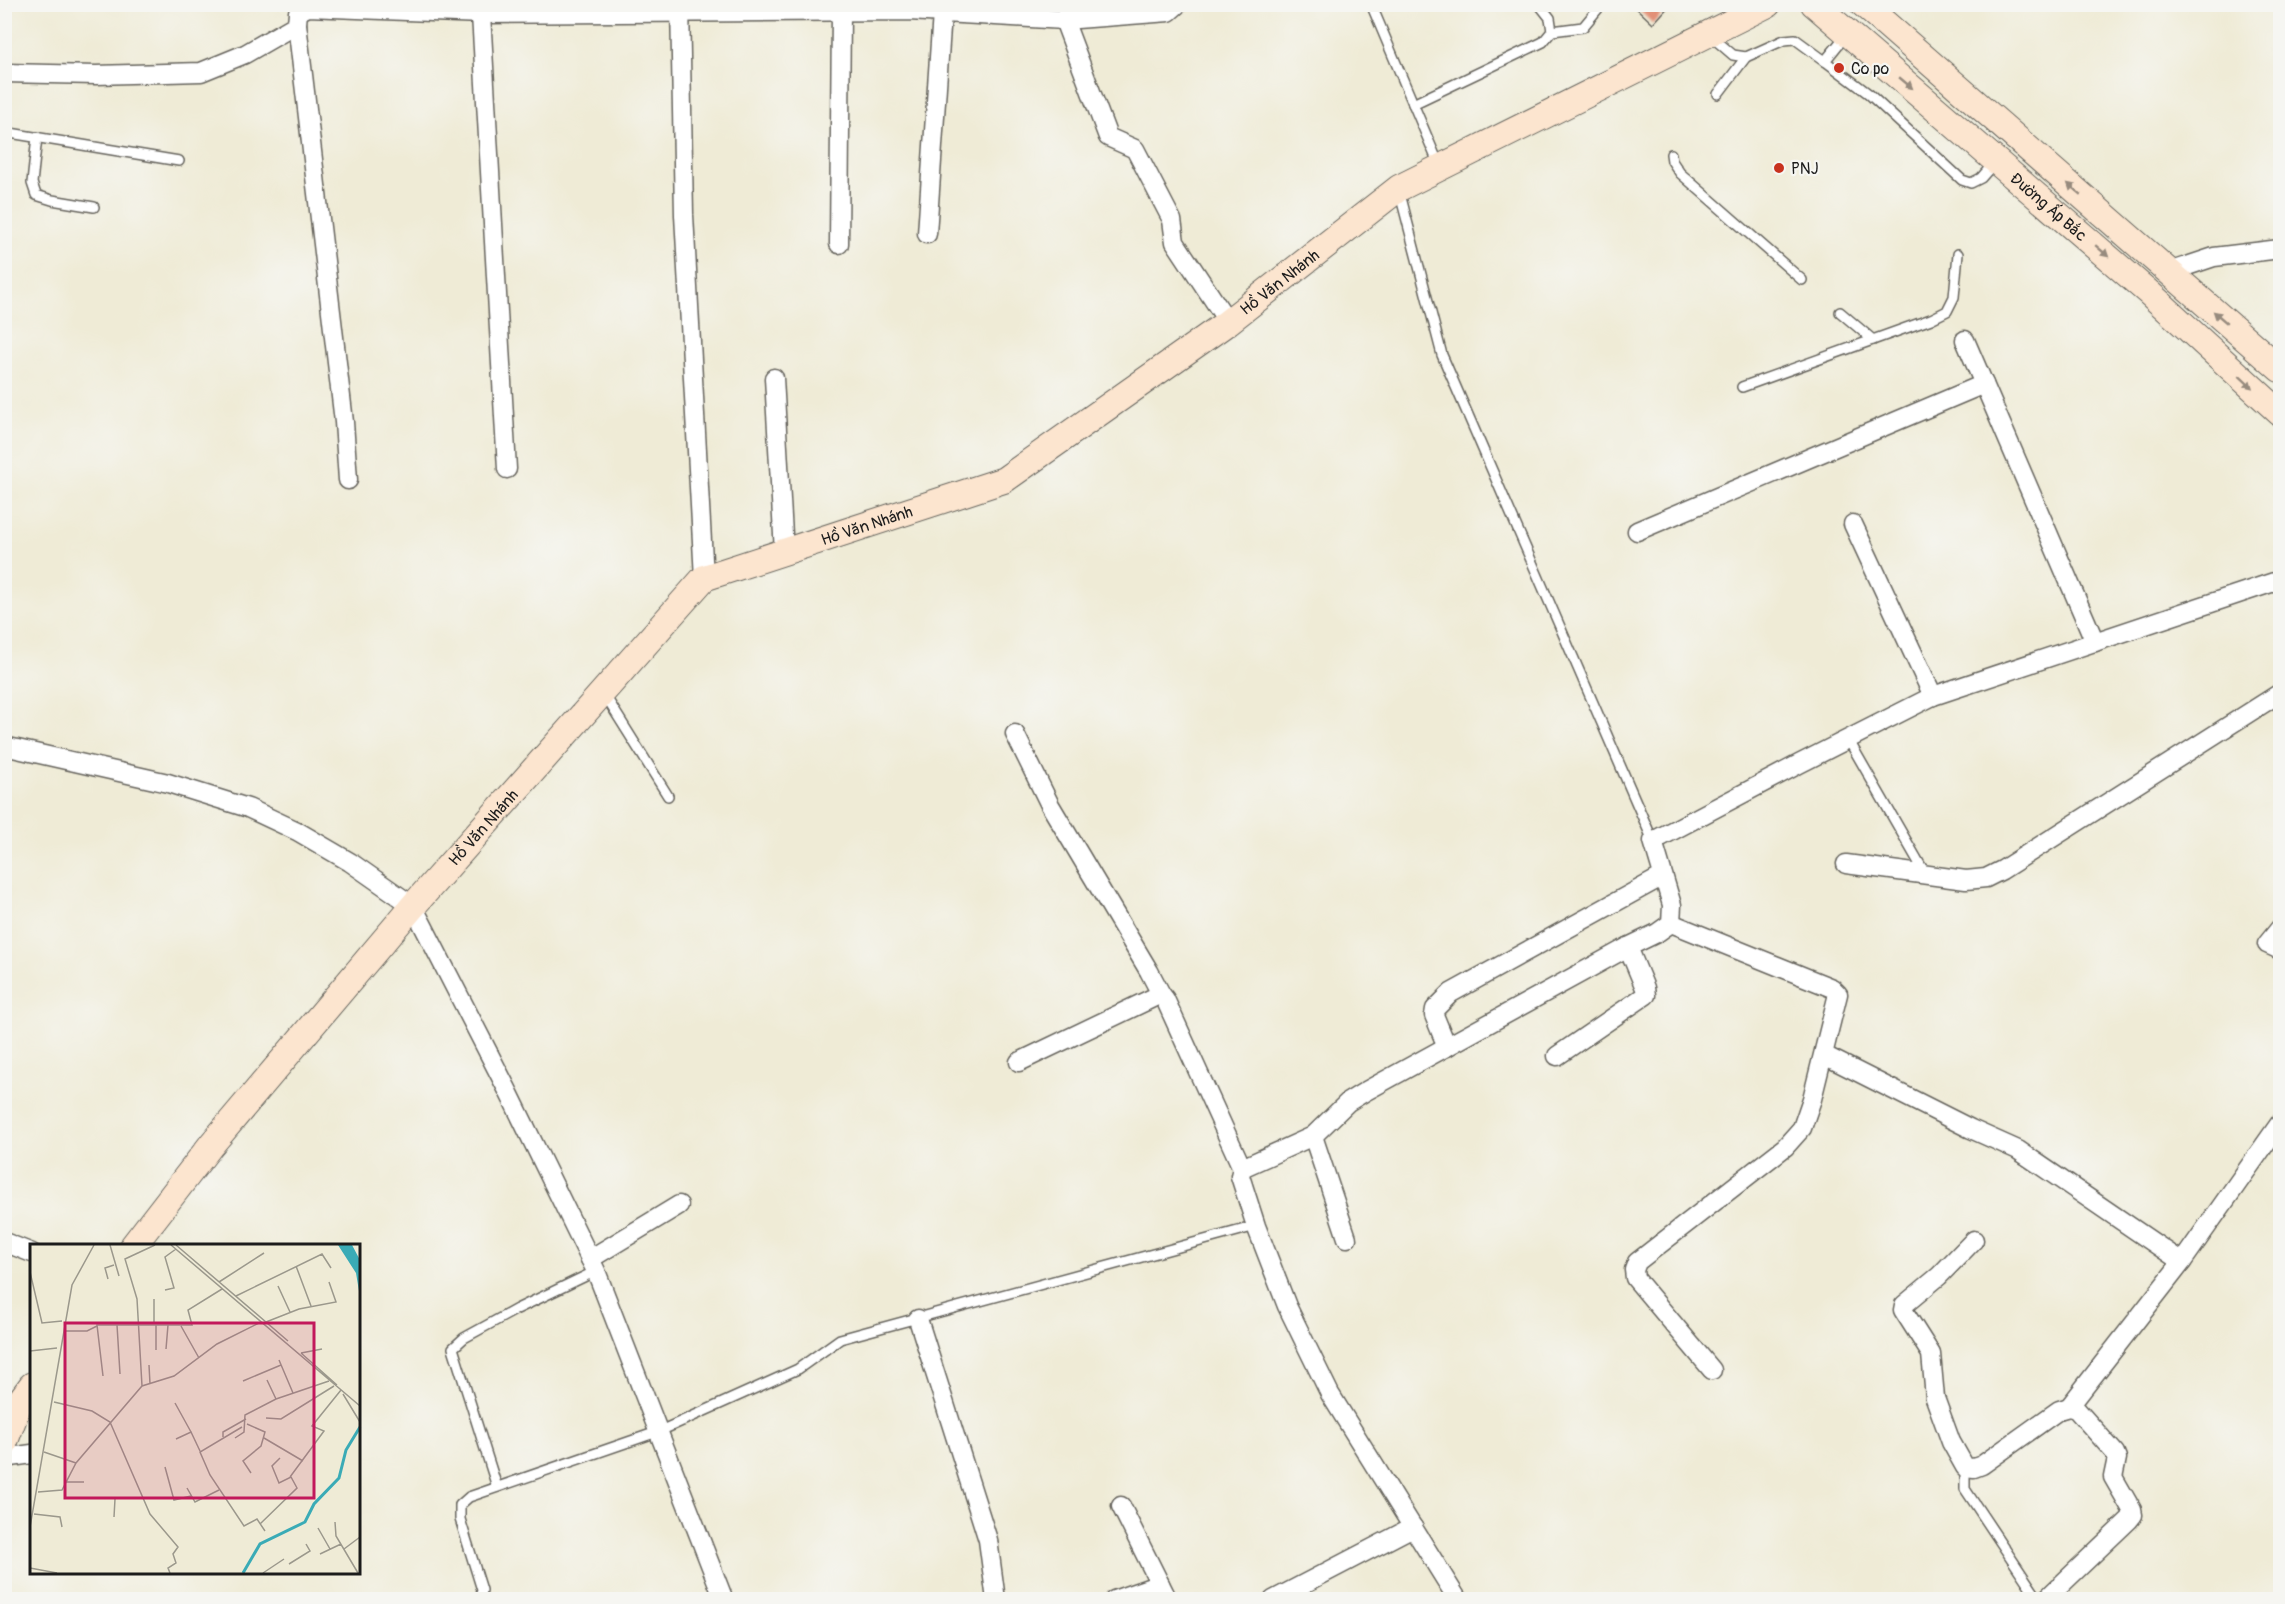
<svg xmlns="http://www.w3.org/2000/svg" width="2285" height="1604" viewBox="0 0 2285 1604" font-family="Pangolin,sans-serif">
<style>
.building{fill:#e29077}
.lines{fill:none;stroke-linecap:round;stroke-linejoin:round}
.lane-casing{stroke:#66645d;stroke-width:12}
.street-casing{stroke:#66645d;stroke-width:21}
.secondary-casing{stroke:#66645d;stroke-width:28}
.lane{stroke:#fff;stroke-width:9}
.street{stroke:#fff;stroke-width:18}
.secondary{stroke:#fce5cf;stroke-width:26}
.oneway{fill:#978b7e}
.poi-dot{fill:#c8321e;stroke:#f6f6f2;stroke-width:2}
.labels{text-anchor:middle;stroke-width:4.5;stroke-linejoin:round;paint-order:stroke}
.poi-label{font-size:16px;fill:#1c1c1c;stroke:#f6f6f2;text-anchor:start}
.street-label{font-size:16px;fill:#1c1c1c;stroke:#f6f6f2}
.inset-river{fill:none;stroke:#3aabb6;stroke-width:3}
.inset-road{fill:none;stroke:#9b988c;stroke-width:1.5}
.view{fill:#c2185b;fill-opacity:0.15;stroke:#c2185b;stroke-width:3}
.inset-edge{fill:none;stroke:#1c1c1c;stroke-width:3}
</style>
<rect width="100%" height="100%" fill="#f6f6f2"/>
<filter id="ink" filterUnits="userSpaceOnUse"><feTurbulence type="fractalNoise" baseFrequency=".0167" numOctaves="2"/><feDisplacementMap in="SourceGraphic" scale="12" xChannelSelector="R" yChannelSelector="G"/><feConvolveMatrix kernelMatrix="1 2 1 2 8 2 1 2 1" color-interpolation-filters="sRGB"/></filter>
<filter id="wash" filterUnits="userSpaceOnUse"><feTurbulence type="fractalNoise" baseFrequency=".008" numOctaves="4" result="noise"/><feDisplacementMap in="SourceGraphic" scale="24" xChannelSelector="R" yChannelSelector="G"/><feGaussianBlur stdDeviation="1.35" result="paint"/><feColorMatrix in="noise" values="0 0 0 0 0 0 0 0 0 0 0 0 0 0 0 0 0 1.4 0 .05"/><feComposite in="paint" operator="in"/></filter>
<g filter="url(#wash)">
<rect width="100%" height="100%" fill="#efebd6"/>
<g id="blocks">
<path class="building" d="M1632 4H1671L1653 24Z"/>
</g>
</g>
<g filter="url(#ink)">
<use href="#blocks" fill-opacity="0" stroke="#66645d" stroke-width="1.5"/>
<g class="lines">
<g class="lane-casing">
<g id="lane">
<path d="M1371 4 1439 165"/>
<path d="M1552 31 1583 27 1602 4"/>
<path d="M1846 35 1825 61 1869 94 1962 180 1971 183 1981 178 1995 162"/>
<path d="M1711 36 1733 55 1746 57 1784 40 1795 39 1825 61"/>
<path d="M1718 94 1746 57"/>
<path d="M1413 104 1543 42 1552 31 1550 18 1539 4"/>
<path d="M4 132 179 161"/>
<path d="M37 137 32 183 36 195 52 200 94 207"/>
<path d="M1671 154 1672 161 1680 173 1802 280"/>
<path d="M1399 190 1442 355 1653 841"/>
<path d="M1840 312 1873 340"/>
<path d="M1742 387 1931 319 1947 311 1954 297 1958 254"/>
<path d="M604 694 668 796"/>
<path d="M1848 739 1926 875"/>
<path d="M1965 1467V1489L2039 1600"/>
<path d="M497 1487 453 1348 464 1338 517 1309 596 1271"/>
<path d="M480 1600 482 1590 460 1519V1505L469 1497 660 1431 798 1369 840 1339 1256 1226"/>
</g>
</g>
<g class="street-casing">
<g id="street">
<path d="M680 4 684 215 704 578"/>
<path d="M481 14 507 469"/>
<path d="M1064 20 1108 137 1135 149 1172 220 1175 242 1228 322"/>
<path d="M4 73 96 75 201 72 245 54 297 24"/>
<path d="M927 234 942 13"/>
<path d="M839 244 841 11"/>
<path d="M2169 272 2214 257 2280 249"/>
<path d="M1965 340 2095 642"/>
<path d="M774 378 784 552"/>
<path d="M348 480 344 422 297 24 298 12 308 7 481 14 909 11 1064 20 1169 12 1178 4"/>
<path d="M1853 524 1933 696"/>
<path d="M1637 531 1984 384"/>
<path d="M1015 734 1050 805 1149 971 1161 994"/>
<path d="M4 746 168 783 248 808 297 831 350 862 413 906 507 1089 596 1271 724 1600"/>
<path d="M1846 864 1966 880 1986 878 2002 870 2280 693"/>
<path d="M1671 923 1832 988 1838 994 1812 1099 1802 1128 1785 1147 1637 1262 1634 1270 1635 1278 1712 1370"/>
<path d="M2280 928 2267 944 2280 950"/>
<path d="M1447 1047 1434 1015 1435 1009 1451 993 1663 876"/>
<path d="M1824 1055 1971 1129 2018 1150 2182 1262"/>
<path d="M1557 1056 1646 995 1645 988 1628 947 1657 933 1671 923 1672 905 1653 841 1799 764 1933 696 2280 580"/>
<path d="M1019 1062 1161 994 1165 999 1242 1168"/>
<path d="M1313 1136 1347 1238"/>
<path d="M1974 1240 1939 1276 1904 1305 1903 1310 1931 1354 1935 1398 1951 1442 1965 1467 1974 1468 1982 1465 2059 1410 2069 1407 2076 1409 2115 1453 2117 1458 2113 1477 2132 1510 2133 1515 2129 1520 2045 1600"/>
<path d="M4 1242 32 1253"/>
<path d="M590 1259 679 1205"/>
<path d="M918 1319 988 1540 996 1600"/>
<path d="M2069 1407 2182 1262 2280 1123"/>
<path d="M4 1458 32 1454"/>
<path d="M1121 1506 1168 1600"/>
<path d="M1114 1600 1160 1584"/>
<path d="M1273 1600 1413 1527"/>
<path d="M1458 1600 1330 1394 1287 1306 1256 1226 1240 1176 1242 1168 1313 1136 1348 1102 1366 1091 1628 947"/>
</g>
</g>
<g class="secondary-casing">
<g id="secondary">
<path id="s1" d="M1814 4 2148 292 2280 413"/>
<path d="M1863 4 2280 369"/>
<path id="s2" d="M133 1246 211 1145 413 906 704 578 1004 480 1228 322 1399 188 1768 4"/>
<path d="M4 1444 20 1401 32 1385"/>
</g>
</g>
<use href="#lane" class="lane"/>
<use href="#street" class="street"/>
<use href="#secondary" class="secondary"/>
</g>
<defs><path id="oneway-solid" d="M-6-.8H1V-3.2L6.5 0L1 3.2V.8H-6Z" transform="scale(1.5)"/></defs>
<g class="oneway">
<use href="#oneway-solid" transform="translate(1906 83) rotate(40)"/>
<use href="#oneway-solid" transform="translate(2074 189) rotate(-139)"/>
<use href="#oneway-solid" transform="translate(2102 251) rotate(41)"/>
<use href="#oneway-solid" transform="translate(2220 317) rotate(-139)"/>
<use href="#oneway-solid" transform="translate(2246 382) rotate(43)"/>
</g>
</g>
<g class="poi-dot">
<circle cx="1839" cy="68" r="6"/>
<circle cx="1779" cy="168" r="6"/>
</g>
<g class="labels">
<g class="poi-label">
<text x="1851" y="74">Co po</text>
<text x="1791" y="174">PNJ</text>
</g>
<g class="street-label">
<text dy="6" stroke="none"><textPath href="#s1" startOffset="310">Đường Ấp Bắc</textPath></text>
<text dy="6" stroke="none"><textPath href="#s2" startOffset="1534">Hồ Văn Nhánh</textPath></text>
<text dy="6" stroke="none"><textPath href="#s2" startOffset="1050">Hồ Văn Nhánh</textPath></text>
<text dy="6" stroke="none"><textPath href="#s2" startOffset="546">Hồ Văn Nhánh</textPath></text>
</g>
</g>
<g transform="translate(30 1244)">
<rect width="330" height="330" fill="#efebd6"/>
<path d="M308 1H322L330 16V53L326 29Z" fill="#3aabb6"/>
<path class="inset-river" d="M213 329 230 300 275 278 284 260 309 234 316 206 330 183"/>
<path class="inset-road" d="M80 1 89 32M141 1 330 162M146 1 258 97M266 22 281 62M0 28 12 79 32 77M78 35 75 24 84 21M189 38 234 9M248 42 260 68M135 46 144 44 135 13 146 5M206 52 292 10 301 24M236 78 269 65 306 58 299 38M124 80V55M87 81 90 130M151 82 169 114M36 87H57L67 82M136 105 138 81M126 106V81M0 107 27 104M271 109 292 105M271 109 307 141M249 116 263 149M119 121 120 140M73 132 67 81H162L158 66 192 45M237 136 246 155M213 137 251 121M112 142 107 55 95 15 125 1M313 150 330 178M24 158 62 167 80 178 120 270 148 303 143 310 146 319 138 324 140 329M145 159 161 188M236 174 251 175 304 142M217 180 235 188 231 202 213 217 221 229M212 183 170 208 180 231 214 282 227 275 235 287M193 193V188L216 175M205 194 214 188 215 171 246 155 299 137M234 194 273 217M146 195 161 188 170 207M14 208 46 219M135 223 144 256 161 252M260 233 294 187 282 182 311 146M35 238H54M157 244 165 258 189 246M8 248 32 246 46 219 112 142 144 132 187 100 231 78M4 270 30 273 32 283M84 273 85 255M305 278 306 292 328 329M230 280 267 244 261 233 249 239 242 222 250 214M0 283 42 41 64 1M288 284 300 305M314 305 330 293M290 310 311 300M259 320 280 307 276 300M0 324 27 329M233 329 254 315"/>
<path class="view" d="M35 79H284V254H35Z"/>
<rect width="330" height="330" class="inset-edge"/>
</g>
<rect width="2285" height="1604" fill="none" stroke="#f6f6f2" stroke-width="24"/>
</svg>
